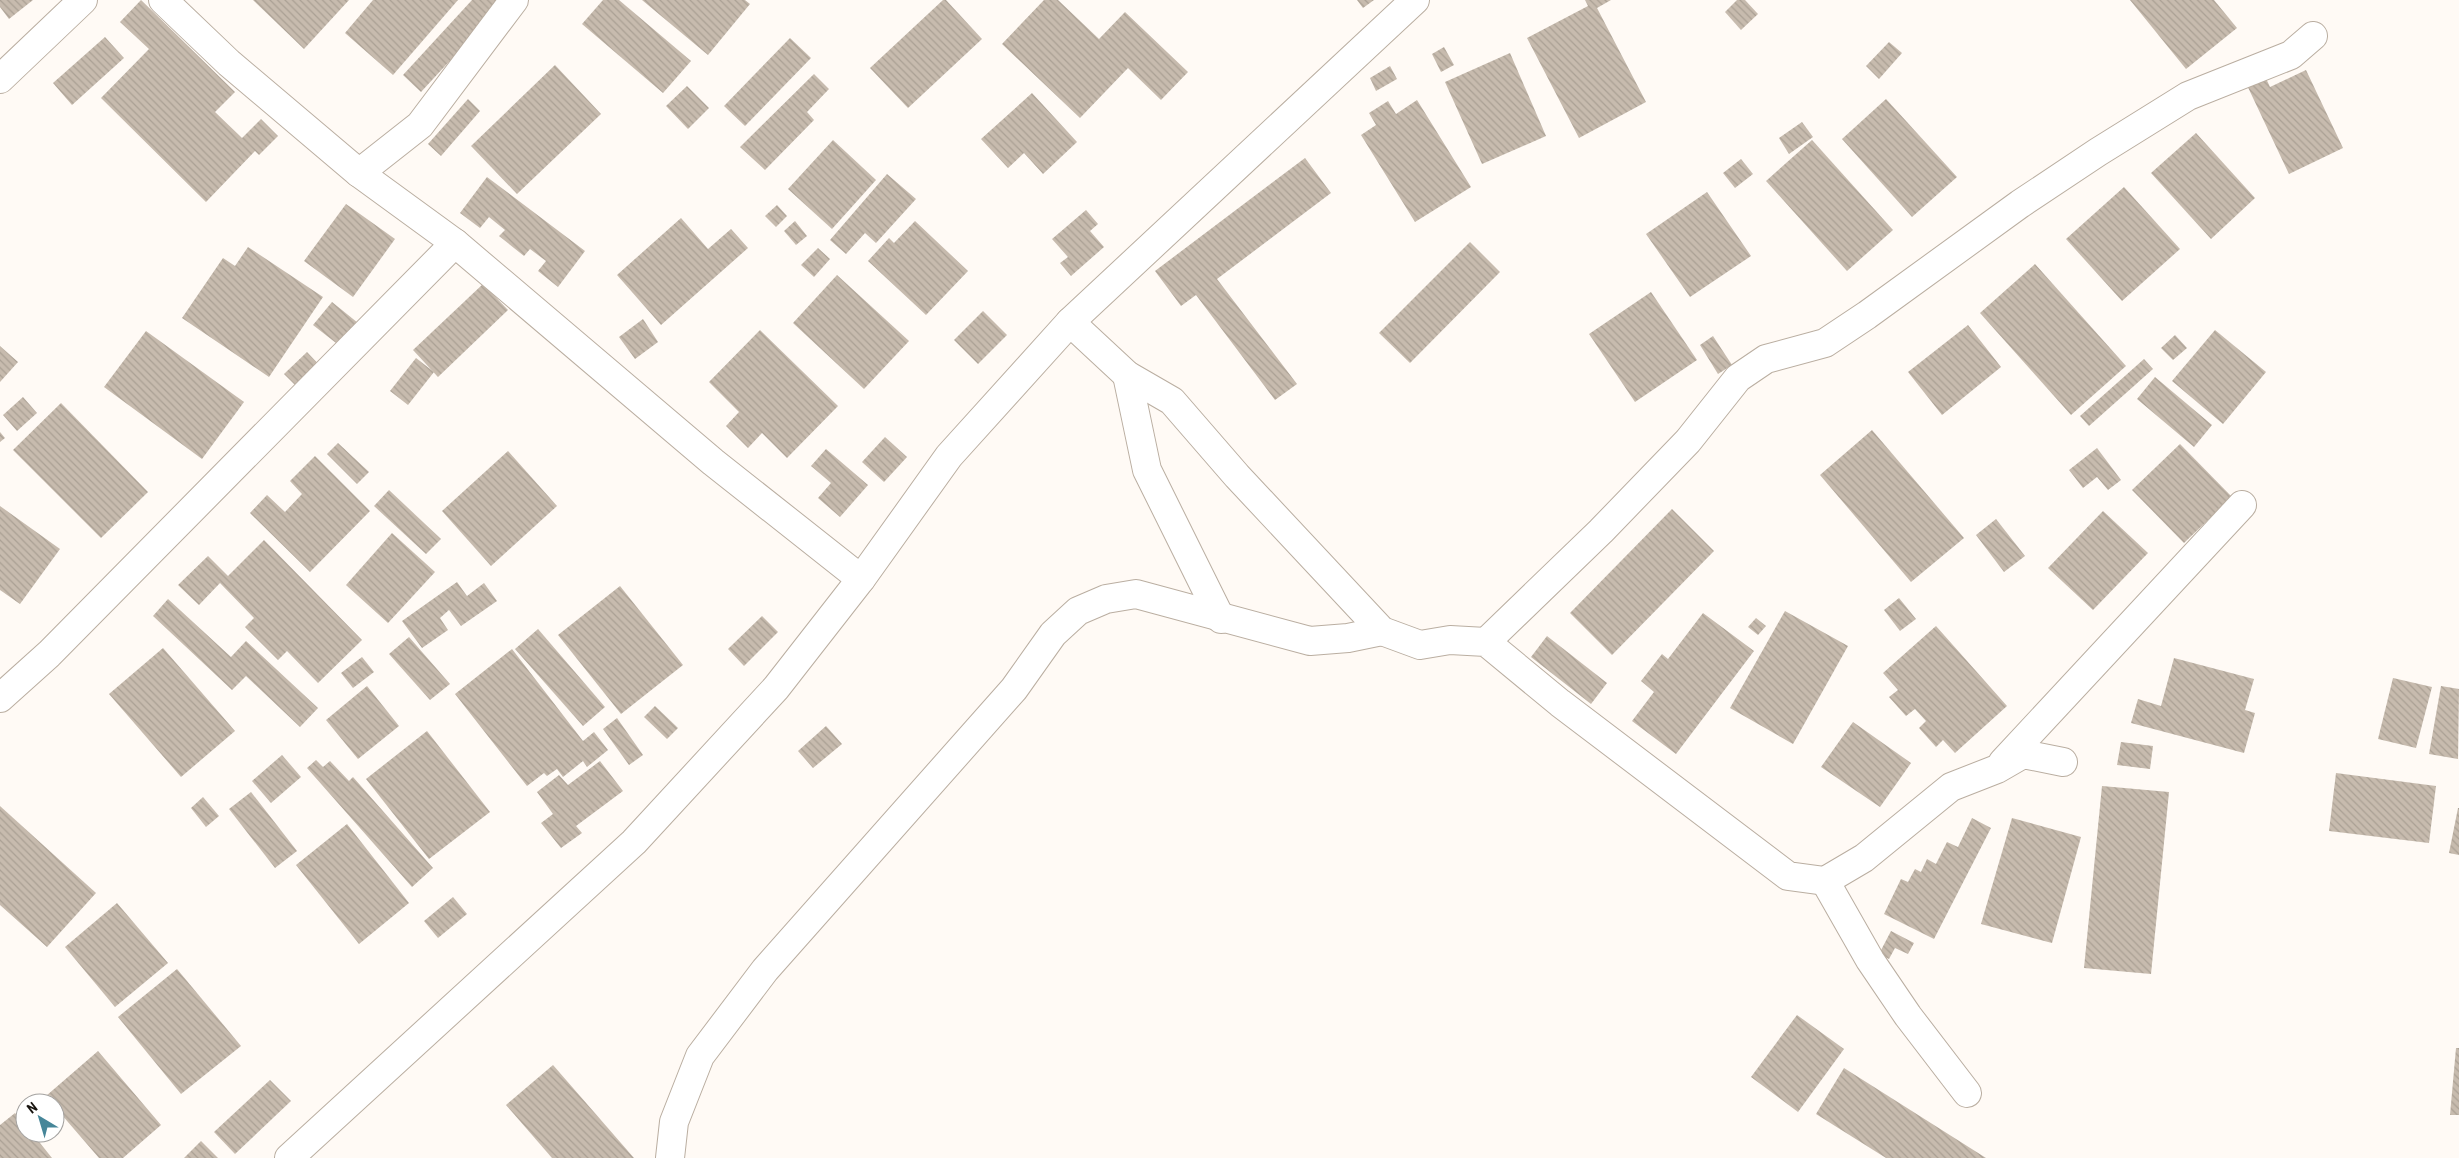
<svg xmlns="http://www.w3.org/2000/svg" width="2459" height="1158" viewBox="0 0 2459 1158" font-family="'Roboto Condensed',sans-serif">
<style>
.building{fill:url(#building-back-hatch)}
.lines{fill:none;stroke-linecap:round;stroke-linejoin:round}
.minor-casing{stroke:#baaea1;stroke-width:30}
.minor{stroke:#fff;stroke-width:28}
</style>
<defs>
<pattern id="building-back-hatch" width="6" height="6" patternUnits="userSpaceOnUse" patternTransform="scale(1.25)"><rect width="6" height="6" fill="#c7bbae"/><path d="M-1 5l2 2M0 0l6 6M5-1l2 2" fill="none" stroke="#aaa094"/></pattern>
</defs>
<rect width="100%" height="100%" fill="#fffaf5"/>
<g class="building">
<path d="M0 0H33L9 19 0 7Z"/>
<path d="M141 0 235 92 215 112 242 138 261 119 278 136 259 155 255 151 206 202 101 98 149 49 120 22Z"/>
<path d="M253 0H349L304 49Z"/>
<path d="M373 0H458L393 75 345 33Z"/>
<path d="M472 0H506L421 92 403 75Z"/>
<path d="M603 0H619L691 61 663 93 582 24Z"/>
<path d="M642 0H745L750 4 708 55Z"/>
<path d="M943 0H946L982 39 908 108 870 68Z"/>
<path d="M1044 0H1058L1099 39 1125 12 1188 72 1161 100 1128 68 1080 118 1002 44Z"/>
<path d="M1357 0H1374L1363 8Z"/>
<path d="M1585 0H1611L1597 8 1646 102 1579 138 1527 38 1588 6Z"/>
<path d="M1737 0H1745L1758 14 1741 30 1725 12Z"/>
<path d="M2130 0H2214L2237 28 2186 69Z"/>
<path d="M105 37 124 58 72 105 53 83Z"/>
<path d="M790 38 811 58 745 126 724 106Z"/>
<path d="M1889 42 1902 53 1879 79 1866 66Z"/>
<path d="M1444 47 1454 65 1441 72 1432 54Z"/>
<path d="M1510 53 1546 136 1482 164 1445 82Z"/>
<path d="M555 65 601 114 517 194 471 146Z"/>
<path d="M1390 66 1397 79 1376 91 1370 78Z"/>
<path d="M2306 70 2343 148 2289 174 2245 81 2263 72 2270 87Z"/>
<path d="M814 74 829 89 807 112 814 120 765 170 740 147Z"/>
<path d="M687 86 709 108 688 129 666 106Z"/>
<path d="M1032 93 1077 142 1043 174 1024 153 1008 168 981 139Z"/>
<path d="M468 99 480 111 441 156 428 144Z"/>
<path d="M1886 99 1957 177 1912 217 1842 139Z"/>
<path d="M1417 100 1471 187 1415 222 1361 135 1376 125 1369 113 1388 101 1396 114Z"/>
<path d="M1802 122 1813 137 1789 154 1779 138Z"/>
<path d="M2196 133 2255 198 2211 239 2151 173Z"/>
<path d="M833 140 876 180 832 229 788 189Z"/>
<path d="M1812 140 1893 230 1847 271 1766 181Z"/>
<path d="M1305 158 1331 193 1217 279 1297 384 1275 400 1196 295 1181 306 1155 271Z"/>
<path d="M1741 159 1753 174 1735 188 1723 173Z"/>
<path d="M887 174 916 199 876 243 865 233 846 254 830 240Z"/>
<path d="M487 177 585 251 558 287 538 271 546 261 530 249 524 256 499 236 505 230 489 217 480 228 460 213Z"/>
<path d="M2124 187 2180 249 2122 301 2066 239Z"/>
<path d="M1707 192 1751 256 1690 297 1646 234Z"/>
<path d="M346 204 395 239 353 297 304 261Z"/>
<path d="M777 205 787 216 776 227 765 216Z"/>
<path d="M1086 210 1098 224 1090 231 1104 247 1071 276 1060 263 1068 257 1052 239Z"/>
<path d="M681 218 708 249 731 229 748 248 661 325 617 275Z"/>
<path d="M795 221 807 236 796 245 784 231Z"/>
<path d="M915 221 968 271 926 315 868 261 889 238 894 243Z"/>
<path d="M1470 242 1500 272 1410 363 1379 333Z"/>
<path d="M248 247 323 297 269 377 182 318 223 258 235 266Z"/>
<path d="M818 248 830 259 814 277 801 265Z"/>
<path d="M2035 264 2126 366 2071 415 1980 313Z"/>
<path d="M837 275 909 341 864 389 793 323Z"/>
<path d="M483 284 508 310 438 377 413 350Z"/>
<path d="M1651 292 1697 360 1635 402 1589 334Z"/>
<path d="M332 302 363 327 345 350 313 325Z"/>
<path d="M983 311 1007 335 978 364 954 340Z"/>
<path d="M643 319 658 342 635 359 619 337Z"/>
<path d="M1968 325 2001 367 1942 415 1908 372Z"/>
<path d="M760 330 838 406 787 458 762 433 748 448 726 426 739 412 709 382Z"/>
<path d="M2215 330 2266 372 2223 424 2172 381Z"/>
<path d="M146 331 244 402 202 459 104 387Z"/>
<path d="M2175 335 2187 348 2173 360 2161 348Z"/>
<path d="M1713 336 1732 365 1718 374 1700 345Z"/>
<path d="M0 346 18 362 0 382Z"/>
<path d="M307 352 323 369 301 391 284 374Z"/>
<path d="M416 358 434 372 408 405 390 391Z"/>
<path d="M2144 359 2153 369 2089 426 2080 416Z"/>
<path d="M2155 377 2212 425 2194 447 2137 399Z"/>
<path d="M23 397 37 413 17 431 3 415Z"/>
<path d="M61 403 148 492 101 538 13 450Z"/>
<path d="M1872 430 1964 538 1911 582 1820 475Z"/>
<path d="M0 432 5 438 0 442Z"/>
<path d="M885 437 907 457 884 482 862 462Z"/>
<path d="M338 443 369 472 357 484 327 454Z"/>
<path d="M2180 444 2232 497 2184 543 2132 490Z"/>
<path d="M2097 448 2121 480 2108 490 2097 477 2083 488 2069 470Z"/>
<path d="M826 449 868 485 840 517 818 498 831 483 811 466Z"/>
<path d="M508 451 557 506 491 566 442 511Z"/>
<path d="M315 456 370 511 310 572 250 513 267 495 285 512 302 494 290 481Z"/>
<path d="M389 490 441 539 426 554 374 506Z"/>
<path d="M0 506 60 549 20 604 0 590Z"/>
<path d="M1672 509 1714 551 1612 655 1570 613Z"/>
<path d="M2103 511 2148 553 2093 610 2048 568Z"/>
<path d="M1996 519 2025 556 2004 572 1976 535Z"/>
<path d="M392 533 435 572 388 623 346 585Z"/>
<path d="M264 540 362 640 318 683 287 651 278 660 245 627 254 618 220 583 199 605 178 585 208 556 228 576Z"/>
<path d="M457 582 467 596 484 583 497 601 461 626 449 610 440 618 448 630 422 648 402 621Z"/>
<path d="M620 586 683 665 621 714 558 635Z"/>
<path d="M1899 598 1916 619 1900 631 1884 610Z"/>
<path d="M168 599 231 657 246 641 318 708 300 727 246 676 232 690 153 616Z"/>
<path d="M1785 611 1848 646 1793 744 1730 708Z"/>
<path d="M1703 613 1754 651 1676 754 1632 721 1654 692 1641 681 1662 654 1668 659Z"/>
<path d="M762 616 778 632 744 666 728 649Z"/>
<path d="M1756 618 1766 626 1758 635 1748 627Z"/>
<path d="M1936 626 2007 706 1955 753 1943 740 1936 747 1919 728 1926 721 1915 709 1906 716 1889 697 1898 690 1883 673Z"/>
<path d="M538 629 605 707 583 726 515 649Z"/>
<path d="M1547 636 1607 683 1591 704 1531 657Z"/>
<path d="M409 637 450 684 430 700 389 654Z"/>
<path d="M163 648 235 731 181 777 109 694Z"/>
<path d="M512 649 583 741 594 732 608 750 587 767 583 761 563 777 557 769 547 776 544 773 527 786 455 694Z"/>
<path d="M362 657 374 672 353 688 341 673Z"/>
<path d="M2174 658 2254 679 2245 710 2255 713 2244 753 2131 723 2138 699 2161 706Z"/>
<path d="M2393 678 2432 687 2416 748 2378 739Z"/>
<path d="M367 686 399 726 358 759 326 720Z"/>
<path d="M2441 686 2459 689 2458 759 2429 754Z"/>
<path d="M655 706 678 728 667 739 644 717Z"/>
<path d="M617 718 643 755 629 765 603 729Z"/>
<path d="M1853 722 1911 763 1880 807 1821 767Z"/>
<path d="M826 726 842 744 813 768 798 751Z"/>
<path d="M427 731 490 812 429 859 366 779Z"/>
<path d="M2121 742 2153 746 2150 769 2117 765Z"/>
<path d="M282 755 301 777 271 803 252 781Z"/>
<path d="M316 760 323 767 330 761 349 781 353 777 433 868 412 887 307 768Z"/>
<path d="M600 761 623 791 576 826 582 833 561 848 541 823 553 814 537 792 559 775 568 785Z"/>
<path d="M2336 773 2436 786 2429 843 2329 831Z"/>
<path d="M2102 786 2169 792 2151 974 2084 968Z"/>
<path d="M251 792 297 851 275 868 229 809Z"/>
<path d="M203 797 219 816 206 827 191 808Z"/>
<path d="M0 806 96 893 47 947 0 905Z"/>
<path d="M2458 808H2459V855L2449 853Z"/>
<path d="M1972 818 1991 828 1934 939 1884 914 1901 879 1908 882 1915 869 1921 872 1927 859 1936 864 1947 842 1958 847Z"/>
<path d="M2012 818 2081 837 2052 943 1981 924Z"/>
<path d="M347 824 409 903 359 944 296 865Z"/>
<path d="M453 897 467 914 438 938 424 921Z"/>
<path d="M117 903 168 963 115 1007 65 947Z"/>
<path d="M1891 931 1914 943 1908 954 1895 948 1889 959 1879 954Z"/>
<path d="M177 969 241 1046 181 1094 118 1017Z"/>
<path d="M1797 1015 1844 1049 1798 1112 1751 1077Z"/>
<path d="M2456 1048H2459V1115H2450Z"/>
<path d="M98 1051 161 1125 123 1158H99L55 1107V1103H52L46 1096Z"/>
<path d="M553 1065 634 1158H552L506 1105Z"/>
<path d="M1844 1068 1986 1158H1886L1816 1114Z"/>
<path d="M270 1080 291 1101 235 1154 214 1132Z"/>
<path d="M15 1113 25 1125V1133H32L52 1158H0V1125Z"/>
<path d="M201 1141 218 1158H184Z"/>
</g>
<g class="lines">
<g class="minor-casing">
<g id="minor">
<path d="M163 0 229 63 359 173 455 243 713 462 861 579"/>
<path d="M0 79 83 0"/>
<path d="M359 173 420 125 514 0"/>
<path d="M1070 322 1127 375 1172 401 1237 476 1382 631 1420 645 1450 640 1486 642 1560 703 1788 876 1825 881 1864 858 1951 787 1997 769 2023 754 2063 762"/>
<path d="M1127 375 1147 470 1221 619"/>
<path d="M1486 642 1601 531 1688 441 1738 378 1766 359 1825 343 1867 315 2020 204 2098 152 2188 96 2291 55 2313 36"/>
<path d="M0 698 49 654 455 243"/>
<path d="M2003 762 2242 505"/>
<path d="M1825 881 1870 960 1908 1016 1967 1093"/>
<path d="M289 1158 634 842 776 688 861 579 949 456 1070 322 1415 0"/>
<path d="M670 1158 674 1122 700 1056 765 970 1014 689 1053 634 1078 611 1106 599 1136 594 1310 641 1348 638 1382 631"/>
</g>
</g>
<use href="#minor" class="minor"/>
</g>
<g transform="translate(40 1118) rotate(322)"><circle r="24" fill="#ffffff" stroke="#a3a19f"/>
<path d="M0-4L9 19L0 12L-9 19Z" fill="#468699"/>
<text y="-8" font-size="14" font-weight="bold" text-anchor="middle" fill="#18140f">N</text>
</g>
</svg>
